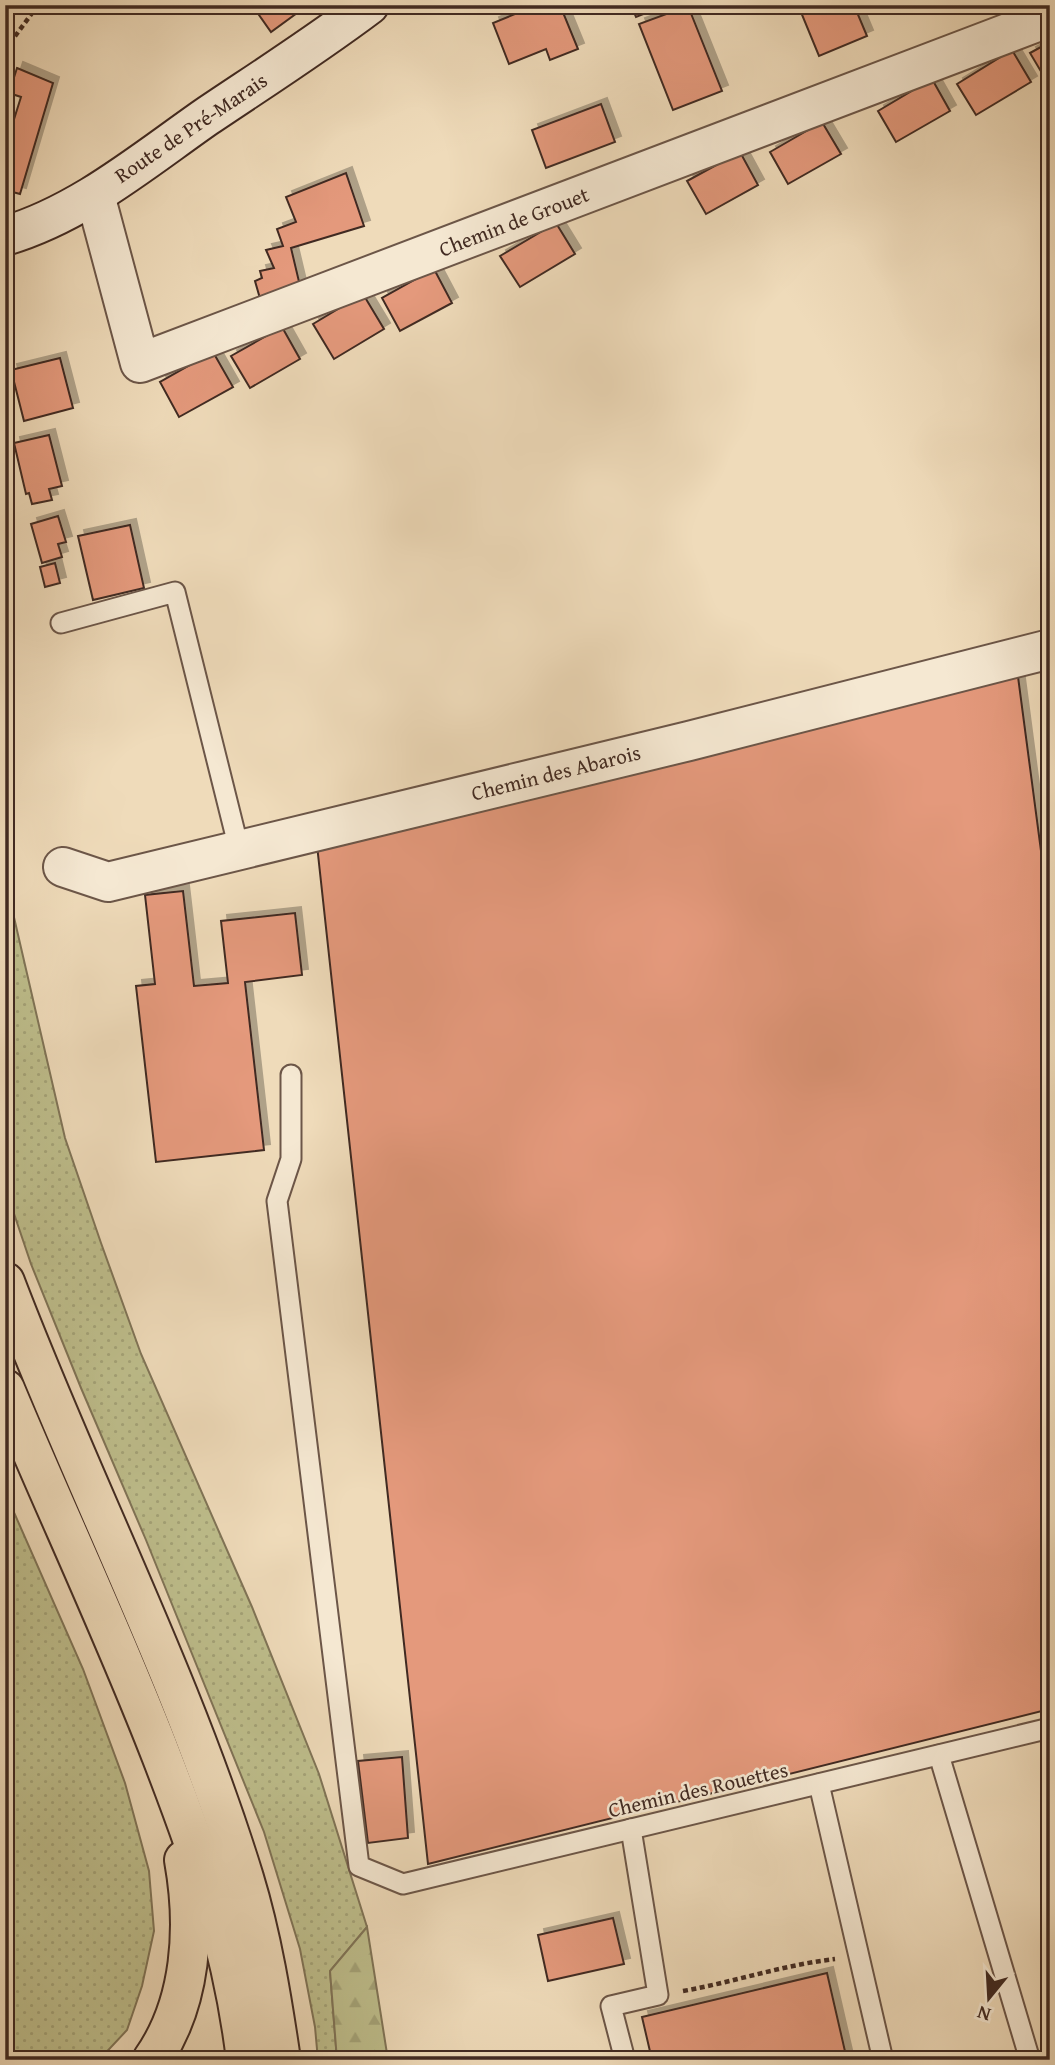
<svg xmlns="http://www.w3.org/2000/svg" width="1055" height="2065" viewBox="0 0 1055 2065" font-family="'Gentium Book Plus',serif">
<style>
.grass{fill:url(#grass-dots);stroke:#807457;stroke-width:2}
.forest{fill:url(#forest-firs);stroke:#807457;stroke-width:2}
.building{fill:#e4997b;stroke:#412a22;stroke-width:2;filter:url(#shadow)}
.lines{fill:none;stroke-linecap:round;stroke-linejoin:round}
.lane-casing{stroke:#6c5648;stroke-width:23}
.street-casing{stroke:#6c5648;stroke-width:42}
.secondary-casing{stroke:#412a22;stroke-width:42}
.highway-casing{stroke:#412a22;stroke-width:42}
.path{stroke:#412a22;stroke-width:4.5;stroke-dasharray:5 3.5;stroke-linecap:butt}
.lane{stroke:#f5e8d2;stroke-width:19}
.street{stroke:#f5e8d2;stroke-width:38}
.secondary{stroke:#f5e8d2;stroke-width:38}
.highway{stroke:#efdbba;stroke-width:38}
.labels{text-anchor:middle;stroke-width:5;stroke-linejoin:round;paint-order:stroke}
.street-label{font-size:21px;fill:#412a22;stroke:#f5e8d2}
</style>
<defs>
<pattern id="grass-dots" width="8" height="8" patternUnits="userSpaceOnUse" patternTransform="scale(1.75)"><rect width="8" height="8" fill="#bebe8c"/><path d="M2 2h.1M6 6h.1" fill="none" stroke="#a4a378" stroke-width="1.8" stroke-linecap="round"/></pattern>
<pattern id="forest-firs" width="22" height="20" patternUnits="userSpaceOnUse" patternTransform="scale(1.75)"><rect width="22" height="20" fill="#bebe8c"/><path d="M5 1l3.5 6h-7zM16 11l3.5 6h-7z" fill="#a4a378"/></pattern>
<filter id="shadow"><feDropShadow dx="6" dy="-6" stdDeviation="0" flood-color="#0004"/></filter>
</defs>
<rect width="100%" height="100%" fill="#efdbba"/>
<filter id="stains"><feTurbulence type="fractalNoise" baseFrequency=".00286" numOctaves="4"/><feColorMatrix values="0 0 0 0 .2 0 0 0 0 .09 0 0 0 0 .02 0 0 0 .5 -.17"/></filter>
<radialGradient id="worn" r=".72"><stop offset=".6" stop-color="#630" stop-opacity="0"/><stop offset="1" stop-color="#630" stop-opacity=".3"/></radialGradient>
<g class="grass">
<path d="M13 913 65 1138 101 1243 141 1354 252 1607 319 1774 367 1927 330 1971 337 2060H318L315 2027 300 1949 264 1832 146 1540 81 1388 31 1264 5 1187V914Z"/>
<path d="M5 1492 83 1669 125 1783 149 1871 154 1931 142 1986 127 2030 99 2060H5Z"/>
</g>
<path class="forest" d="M367 1927 388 2060H337L330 1971Z"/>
<g class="building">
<path d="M252 5H308L271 32Z"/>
<path d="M537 5H560L578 49 550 60 546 49 509 64 493 23Z"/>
<path d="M631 5H666L636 17Z"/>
<path d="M798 5H854L867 36 819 56Z"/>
<path d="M688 6 722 91 673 110 639 24Z"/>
<path d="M1050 42V84L1049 85 1030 53Z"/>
<path d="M1012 50 1031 82 976 115 957 84Z"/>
<path d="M17 68 53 83 20 194 5 190V148L21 97 9 93Z"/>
<path d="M932 79 950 111 896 142 878 111Z"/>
<path d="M601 104 615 142 546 168 532 130Z"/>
<path d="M822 122 841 154 788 184 770 152Z"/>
<path d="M740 152 758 185 706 214 687 181Z"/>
<path d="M346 173 364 226 291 248 301 290 261 302 255 281 262 278 260 271 274 268 266 250 283 246 277 229 296 222 286 197Z"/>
<path d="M556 223 575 254 520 287 500 256Z"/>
<path d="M434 269 452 303 400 331 382 298Z"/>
<path d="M363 294 384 329 334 359 313 324Z"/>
<path d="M282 327 300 359 250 388 231 356Z"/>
<path d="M213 352 233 387 179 417 160 382Z"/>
<path d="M60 358 73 408 24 421 11 370Z"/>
<path d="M49 435 62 486 49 489 52 500 32 504 29 493 26 494 14 443Z"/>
<path d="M58 516 66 542 58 544 62 557 42 563 31 524Z"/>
<path d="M130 525 144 588 93 600 78 536Z"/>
<path d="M55 563 60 583 45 587 40 567Z"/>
<path d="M1017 669 1050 919V1709L428 1864 317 845Z"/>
<path d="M183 891 194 986 228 983 221 921 295 913 302 975 245 982 264 1150 156 1162 136 986 155 984 145 895Z"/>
<path d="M402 1757 408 1838 368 1843 358 1761Z"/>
<path d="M613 1918 624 1964 548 1981 538 1935Z"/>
<path d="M827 1973 847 2060H652L642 2017Z"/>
</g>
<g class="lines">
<g class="lane-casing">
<g id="lane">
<path d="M61 623 175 592 239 849"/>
<path d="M291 1075V1159L277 1201 359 1866 403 1884 1050 1728"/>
<path d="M939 1755 1030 2060"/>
<path d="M819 1784 883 2060"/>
<path d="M625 2060 611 2006 658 1995 631 1829"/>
</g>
</g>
<g class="street-casing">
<g id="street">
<path d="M95 195 140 363 1050 17"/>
<path d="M63 867 108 882 689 741 1050 649"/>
</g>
</g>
<g class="secondary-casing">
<path id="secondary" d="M5 236C80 214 143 161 206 117 261 80 316 45 369 5"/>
</g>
<g class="highway-casing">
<g id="highway">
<path d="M5 1282C81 1482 181 1673 244 1878 262 1937 272 1999 281 2060"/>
<path d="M5 1389C56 1511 113 1631 161 1755 201 1858 233 1949 246 2060"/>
<path d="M152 2060C192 2003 196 1927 184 1860"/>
</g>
</g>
<g class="path">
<path d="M5 50 38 5"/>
<path d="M683 1991C734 1982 783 1965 835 1959"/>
</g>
<use href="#lane" class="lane"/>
<use href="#street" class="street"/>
<use href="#secondary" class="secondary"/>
<use href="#highway" class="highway"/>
</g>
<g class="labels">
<g class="street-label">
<text transform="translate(191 128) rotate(-34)" y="7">Route de Pré-Marais</text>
<text transform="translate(514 222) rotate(-21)" y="7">Chemin de Grouet</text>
<text transform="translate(556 773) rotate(-14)" y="7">Chemin des Abarois</text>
<text transform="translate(698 1790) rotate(-13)" y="7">Chemin des Rouettes</text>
</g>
</g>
<rect width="1055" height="2065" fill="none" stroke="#efdbba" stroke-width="28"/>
<rect x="7" y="7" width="1041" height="2051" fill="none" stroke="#412a22" stroke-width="3.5"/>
<rect x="14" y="14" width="1027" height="2037" fill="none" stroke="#412a22" stroke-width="2"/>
<g transform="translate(989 1998) rotate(198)" stroke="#f5e8d2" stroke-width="5" paint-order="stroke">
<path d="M0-5L12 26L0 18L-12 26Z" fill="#412a22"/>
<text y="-10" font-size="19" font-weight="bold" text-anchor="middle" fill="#412a22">N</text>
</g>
<rect width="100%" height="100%" filter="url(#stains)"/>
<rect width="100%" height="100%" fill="url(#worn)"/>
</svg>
